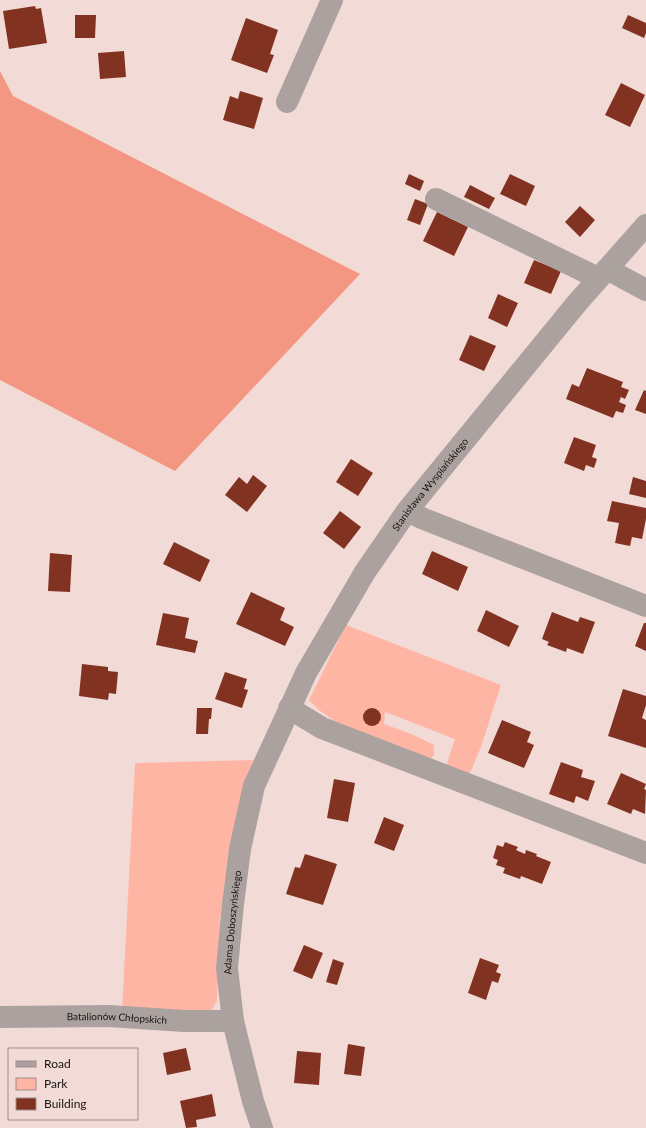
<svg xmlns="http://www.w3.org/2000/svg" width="646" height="1128" viewBox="0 0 646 1128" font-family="Lato,sans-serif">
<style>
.green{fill:#ffb5a4}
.forest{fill:#f39783}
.building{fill:#823221}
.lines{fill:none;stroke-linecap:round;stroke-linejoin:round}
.minor{stroke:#aba29f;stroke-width:22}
.labels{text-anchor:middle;stroke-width:4;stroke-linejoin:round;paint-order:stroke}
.street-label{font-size:10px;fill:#1a1311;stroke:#f2dbd6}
</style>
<rect width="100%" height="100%" fill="#f2dbd6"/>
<g class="green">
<path d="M346 625 501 685 481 747 469 775 446 767 455 739 385 712 384 724 414 735 434 745V755L427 763 343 727 319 710 309 700Z"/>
<path d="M253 760 228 854 220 921 217 1001 209 1014 122 1011 135 763Z"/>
</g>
<path class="forest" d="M0 71 13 96 360 274 175 471 0 380Z"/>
<g class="building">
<path d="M35 6 36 9 41 8 47 43 9 49 3 11Z"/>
<path d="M75 15H96L95 38H75Z"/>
<path d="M628 15 646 23V33L644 38 622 28Z"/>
<path d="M246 18 278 30 270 54 274 55 267 73 231 60Z"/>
<path d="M124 51 126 77 100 79 98 53Z"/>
<path d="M621 83 645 95 630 127 605 115Z"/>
<path d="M240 91 263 98 254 129 223 120 230 96 238 99Z"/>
<path d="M409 174 424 181 420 191 405 184Z"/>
<path d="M510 174 535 186 526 206 500 194Z"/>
<path d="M470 185 495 198 489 209 464 197Z"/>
<path d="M415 199 428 204 420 225 407 220Z"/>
<path d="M580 206 595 220 580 237 565 222Z"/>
<path d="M437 212 468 227 454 256 423 241Z"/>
<path d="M534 260 561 271 551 294 524 283Z"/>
<path d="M498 294 518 303 507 327 488 318Z"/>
<path d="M470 335 496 346 484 371 459 360Z"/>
<path d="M587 368 623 382 621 387 629 390 625 399 621 397 619 402 626 405 623 413 616 411 613 418 566 399 572 384 579 387Z"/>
<path d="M644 390 646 391V414L635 410Z"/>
<path d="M574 437 596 445 592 457 597 459 594 468 586 465 584 471 564 463Z"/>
<path d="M351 459 373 473 358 496 336 482Z"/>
<path d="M253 475 267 486 247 512 225 495 239 477 247 484Z"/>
<path d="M633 477 646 481V498L629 494Z"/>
<path d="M612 501 646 508V519L642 539 632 537 630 546 615 543 619 523 607 521Z"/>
<path d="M340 511 361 527 344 549 323 533Z"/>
<path d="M174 542 210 560 200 582 163 564Z"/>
<path d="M432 551 468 567 458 591 422 574Z"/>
<path d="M50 553 72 555 70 592 48 591Z"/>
<path d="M251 592 285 608 280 620 294 627 285 646 236 624Z"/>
<path d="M486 610 519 626 509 647 477 631Z"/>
<path d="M552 612 578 622 580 617 595 622 583 654 567 648 566 652 547 645 549 642 542 639Z"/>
<path d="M163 613 189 618 185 638 198 641 195 653 156 645Z"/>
<path d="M644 623H646V651L635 646Z"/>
<path d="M82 664 108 667V671L118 672 116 694 109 693 108 700 79 696Z"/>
<path d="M225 672 247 679 244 689 248 690 242 708 215 699Z"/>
<path d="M623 689 646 696V705L642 718 646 720V748L608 736Z"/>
<circle cx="372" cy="717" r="9"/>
<path d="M197 708H212L211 719H209L208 734H196Z"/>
<path d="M502 720 531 732 527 742 534 745 524 768 488 753Z"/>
<path d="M561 762 583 770 581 777 595 781 588 801 576 796 574 803 549 794Z"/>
<path d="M621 773 646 784 644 789 646 790 645 814 633 809 631 814 607 804Z"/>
<path d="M334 779 355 783 348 822 327 818Z"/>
<path d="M384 817 404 825 394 851 374 843Z"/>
<path d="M505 842 518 847 516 850 525 854 526 850 537 854 536 856 551 862 542 884 521 876 520 879 503 873 505 868 496 865 498 860 493 858 497 845 503 847Z"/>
<path d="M305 854 337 864 323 905 286 894 295 867 300 868Z"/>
<path d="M304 945 323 953 312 979 293 971Z"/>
<path d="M480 958 499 965 496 972 501 974 498 983 492 981 486 1000 468 993Z"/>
<path d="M333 959 344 963 337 985 326 982Z"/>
<path d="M348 1044 365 1047 361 1076 344 1074Z"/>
<path d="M186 1048 191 1070 167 1075 163 1053Z"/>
<path d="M297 1051 321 1053 319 1085 294 1083Z"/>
<path d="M212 1094 216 1116 196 1120 197 1127 186 1128 180 1101Z"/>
</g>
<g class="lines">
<g class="minor">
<path d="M287 102 332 0"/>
<path d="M436 199 598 278"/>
<path d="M607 269 646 290"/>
<path d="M407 511 424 519 646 606"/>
<path d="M289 708 322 728 646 853"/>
<path id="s1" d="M0 1017 109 1016 184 1021H233"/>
<path id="s2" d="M262 1128 253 1101 233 1021 227 968 233 904 240 849 254 786 306 673 365 572 407 511 577 303 646 225"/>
</g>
</g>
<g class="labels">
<g class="street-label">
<text dy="4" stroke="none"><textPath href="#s2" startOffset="699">Stanisława Wyspiańskiego</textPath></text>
<text dy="4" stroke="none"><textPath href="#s2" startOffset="210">Adama Doboszyńskiego</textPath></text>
<text dy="4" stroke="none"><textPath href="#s1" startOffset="117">Batalionów Chłopskich</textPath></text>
</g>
</g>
<rect x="8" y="1048" width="130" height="72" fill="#f2dbd6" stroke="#9c8b87"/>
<rect x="16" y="1061" width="20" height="6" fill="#aba29f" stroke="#9c8b87"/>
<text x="44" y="1068" font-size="12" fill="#1a1311">Road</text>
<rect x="16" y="1078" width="20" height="12" fill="#ffb5a4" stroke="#9c8b87"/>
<text x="44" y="1088" font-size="12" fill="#1a1311">Park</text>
<rect x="16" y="1098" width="20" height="12" fill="#823221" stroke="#9c8b87"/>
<text x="44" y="1108" font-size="12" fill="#1a1311">Building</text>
</svg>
